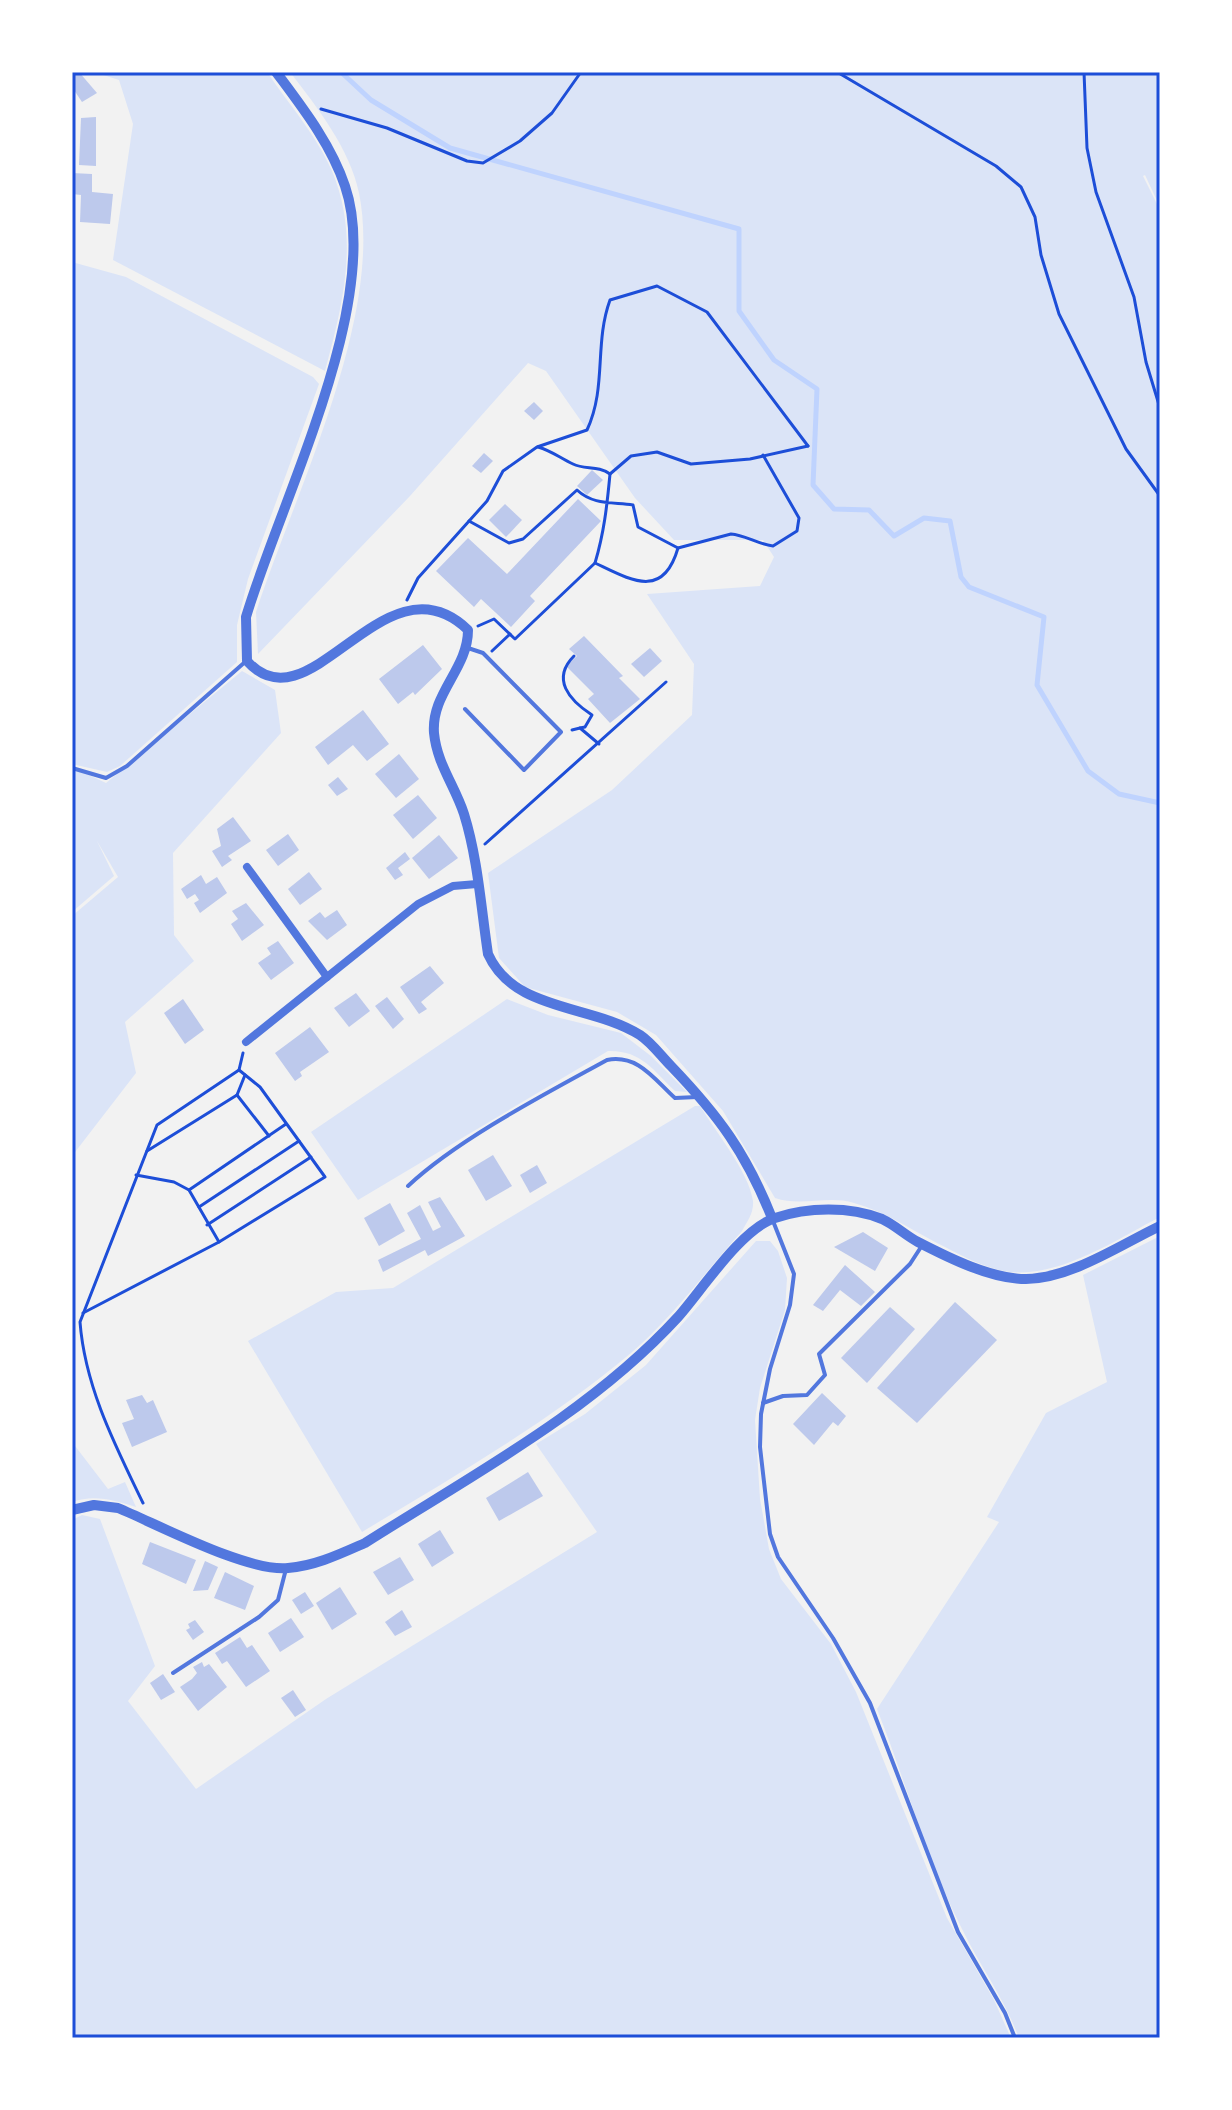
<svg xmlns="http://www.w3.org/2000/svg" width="1232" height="2110" viewBox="0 0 1232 2110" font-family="Mulish,sans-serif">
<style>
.green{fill:#dbe4f7}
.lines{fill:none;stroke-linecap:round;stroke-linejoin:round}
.stream{stroke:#bfd3fe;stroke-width:5}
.building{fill:#bdc9ec}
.path{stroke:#1d4ed8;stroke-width:3}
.service{stroke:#5277de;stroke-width:4}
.minor{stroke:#5277de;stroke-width:8}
.tertiary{stroke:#5277de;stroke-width:10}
.neatline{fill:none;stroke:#1d4ed8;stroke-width:3}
</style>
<rect width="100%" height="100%" fill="#f2f2f2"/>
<g class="green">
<path d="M94 72H267C288 103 317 136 332 171 360 238 343 304 325 371L113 260 133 124 119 80Z"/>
<path d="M290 72H1160V207L1145 175 1143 176 1160 210V1217C1115 1240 1053 1283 999 1270 978 1265 957 1253 937 1243 910 1229 884 1211 854 1203 828 1195 801 1207 775 1198L723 1111 656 1035 617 1012 525 987 499 958 488 873 612 790 692 715 694 664 647 594 760 586 774 557 763 540H674L635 498 546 371 528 363 410 496 258 654 256 612C295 492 384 317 359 193 350 149 317 107 290 72Z"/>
<path d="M72 262 126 277 313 377 319 384 248 579 237 625V662L120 766 107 772 72 764Z"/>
<path d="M242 671 275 690 281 733 173 853 174 935 194 961 125 1022 136 1073 72 1156V916L118 877 97 841 114 876 72 912V767L106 783Z"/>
<path d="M507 999 548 1015 621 1033 651 1056 687 1092 675 1091C653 1070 641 1050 608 1051L358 1200 311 1132Z"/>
<path d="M695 1106H700C715 1131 749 1172 753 1201 754 1213 747 1222 742 1231 706 1271 672 1318 631 1353 549 1422 453 1477 362 1532L248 1341 336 1292 393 1288Z"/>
<path d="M1160 1236V2038H1019C1004 1998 980 1966 962 1929 926 1858 906 1782 877 1709L999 1522 987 1517 1046 1413 1107 1382 1083 1275Z"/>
<path d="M756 1241H770L778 1251 787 1278 785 1310 760 1388 755 1420 760 1499 769 1549 781 1579 831 1644 856 1692 947 1918 994 2000 1011 2038H72V1520L82 1515 100 1519 155 1666 128 1701 196 1789 326 1699 597 1532 536 1444 585 1414 646 1365Z"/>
<path d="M72 1442 108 1489 125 1482 136 1507C114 1500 94 1494 72 1502Z"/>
</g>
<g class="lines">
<path class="stream" d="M341 72 371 100 450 148 739 229V311L774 360 817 389 813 485 834 509 869 510 894 536 924 518 950 521 961 577 969 587 1044 617 1037 685 1088 771 1119 794 1160 803"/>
</g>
<g class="building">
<path d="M79 72 97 93 82 102 72 87V77Z"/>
<path d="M96 117V166L79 165 81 118Z"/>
<path d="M72 173 92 174V192L113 194 110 224 80 222 81 195 72 194Z"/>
<path d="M534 402 543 411 534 420 524 411Z"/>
<path d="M484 453 493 461 481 473 472 466Z"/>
<path d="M592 470 603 480 587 495 577 486Z"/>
<path d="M578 499 601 521 530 596 535 601 511 627 481 599 474 607 436 571 468 538 507 574Z"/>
<path d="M505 504 522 520 506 537 489 520Z"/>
<path d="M584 636 623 676 619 678 640 699 610 723 588 699 594 694 566 666 577 656 569 649Z"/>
<path d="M423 645 442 669 415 695 413 692 398 704 379 679Z"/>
<path d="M650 648 662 661 644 677 631 664Z"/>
<path d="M363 710 389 744 367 761 353 745 328 765 315 747Z"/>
<path d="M399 754 419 779 396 798 375 774Z"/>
<path d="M338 777 348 789 337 796 328 785Z"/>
<path d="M418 795 437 818 413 839 393 815Z"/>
<path d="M233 817 251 841 228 856 232 860 222 867 212 851 221 846 217 829Z"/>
<path d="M288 834 299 850 278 866 266 850Z"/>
<path d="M439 835 458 858 429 879 412 858Z"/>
<path d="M405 852 410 859 398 868 403 875 395 880 386 868Z"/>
<path d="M309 872 322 889 300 905 288 889Z"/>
<path d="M201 875 206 884 217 877 227 893 200 913 194 903 199 900 195 894 187 899 181 889Z"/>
<path d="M246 903 264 925 242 941 231 924 238 919 232 911Z"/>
<path d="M337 910 347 925 327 940 308 921 320 912 325 918Z"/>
<path d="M278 941 294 963 271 980 258 963 271 954 267 948Z"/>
<path d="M430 966 444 983 421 1002 427 1009 419 1014 400 987Z"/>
<path d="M356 993 370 1011 349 1027 334 1008Z"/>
<path d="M387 997 404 1019 393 1029 375 1006Z"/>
<path d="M183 999 204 1030 185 1044 164 1013Z"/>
<path d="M310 1027 329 1052 300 1072 302 1076 295 1081 275 1053Z"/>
<path d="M493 1155 512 1186 486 1201 468 1170Z"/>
<path d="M537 1165 547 1183 530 1193 520 1175Z"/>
<path d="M440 1197 465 1236 428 1256 425 1250 383 1272 378 1260 421 1239 407 1213 420 1205 433 1231 441 1227 428 1202Z"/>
<path d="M390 1203 405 1231 379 1246 364 1218Z"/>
<path d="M863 1232 888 1248 875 1271 834 1247Z"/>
<path d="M845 1265 875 1292 861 1306 840 1290 823 1311 813 1305Z"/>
<path d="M955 1302 997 1340 917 1423 877 1388Z"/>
<path d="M890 1307 915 1329 867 1383 841 1358Z"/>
<path d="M822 1393 846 1416 838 1426 833 1422 814 1445 793 1424Z"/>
<path d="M142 1395 147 1403 153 1400 167 1432 132 1447 122 1423 134 1419 126 1400Z"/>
<path d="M528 1472 543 1496 499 1521 486 1498Z"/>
<path d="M440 1530 454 1553 432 1567 418 1544Z"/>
<path d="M150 1542 196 1560 186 1584 142 1564Z"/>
<path d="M400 1557 414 1580 388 1595 373 1572Z"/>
<path d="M205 1561 218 1567 208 1590 193 1591Z"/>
<path d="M225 1572 254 1586 245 1610 214 1598Z"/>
<path d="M340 1587 357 1614 332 1630 316 1603Z"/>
<path d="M305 1592 314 1606 301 1614 292 1600Z"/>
<path d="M402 1610 412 1627 395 1636 385 1622Z"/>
<path d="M291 1618 304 1637 280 1652 268 1633Z"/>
<path d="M195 1620 204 1632 193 1640 186 1630 190 1628 188 1624Z"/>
<path d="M240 1637 247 1648 252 1645 270 1671 246 1687 227 1661 222 1664 215 1653Z"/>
<path d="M202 1662 204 1667 209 1664 227 1687 198 1711 180 1687 192 1679 197 1673 193 1667Z"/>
<path d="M163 1674 175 1692 161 1700 150 1683Z"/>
<path d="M293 1690 306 1710 295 1717 281 1698Z"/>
</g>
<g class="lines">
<g class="path">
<path d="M837 72 996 166 1021 187 1035 217 1041 255 1059 314 1126 449 1160 496"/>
<path d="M1084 72 1087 148 1096 192 1134 297 1146 362 1160 408"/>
<path d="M321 109 387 128 467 161 483 163 520 141 552 113 581 72"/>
<path d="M538 447C552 451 560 458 573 464 585 470 598 465 610 474L631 456 657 452 691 464 750 459 808 446"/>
<path d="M469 521 509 543 523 539 577 490C593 505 612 502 633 505L638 527 678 548C663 600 631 580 595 563 604 533 607 506 610 474"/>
<path d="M678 548 731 534C745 535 757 544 773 546L797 531 799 518 763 455"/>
<path d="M407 600 418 578 487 501 503 471 537 447 587 430C607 387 594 344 610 300L657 286 707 312 808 446"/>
<path d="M478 626 494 619 515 639 595 563"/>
<path d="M492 651 510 634"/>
<path d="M574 656C551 679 569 700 592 715L585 727 580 728"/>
<path d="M572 730 580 728 599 744"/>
<path d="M485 844 666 682"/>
<path d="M237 1095 269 1136"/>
<path d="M147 1151 237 1095 245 1075"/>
<path d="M136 1175 174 1182 189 1190 219 1242"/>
<path d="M189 1190 286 1124"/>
<path d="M199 1207 299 1141"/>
<path d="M207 1225 311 1157"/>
<path d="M83 1313 219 1242 325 1177 260 1087 239 1070"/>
<path d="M143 1503C115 1445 85 1387 80 1322L157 1125 239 1070 243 1053"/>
</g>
<g class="service">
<path d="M465 709 524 770 561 732 483 653 468 648"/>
<path d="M72 768 106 778 127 766 245 662"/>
<path d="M408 1186C458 1139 547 1093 607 1060 638 1054 654 1079 675 1098L697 1097"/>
<path d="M773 1221 794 1274 790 1305 770 1369 761 1414 760 1447 770 1534 778 1557 833 1638 870 1703 958 1932 1005 2013 1015 2038"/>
<path d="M763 1403 783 1396 807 1395 825 1375 819 1354 910 1264 921 1247"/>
<path d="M173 1673 259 1617 278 1600 286 1569"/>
</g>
<g class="minor">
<path d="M247 867 327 977"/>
<path d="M246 1042 418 904 453 886 477 884"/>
</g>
<g class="tertiary">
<path d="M276 72C302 107 331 144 345 186 384 300 280 502 246 617L247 661C310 732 385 550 468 630 468 669 431 693 434 733 437 764 455 786 464 814 478 859 481 908 488 954 514 1012 591 1004 640 1035 652 1043 661 1056 671 1066 719 1116 746 1153 772 1218"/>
<path d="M72 1510 94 1505 118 1508C159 1525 247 1572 288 1568 315 1566 340 1554 365 1543 472 1475 591 1412 678 1317 702 1290 741 1229 775 1218 807 1207 850 1206 882 1219 895 1225 905 1235 918 1242 949 1258 991 1279 1026 1279 1072 1278 1120 1245 1160 1226"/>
</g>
</g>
<rect width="1232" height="2110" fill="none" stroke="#ffffff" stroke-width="148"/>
<rect x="74" y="74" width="1084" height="1962" class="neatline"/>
</svg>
